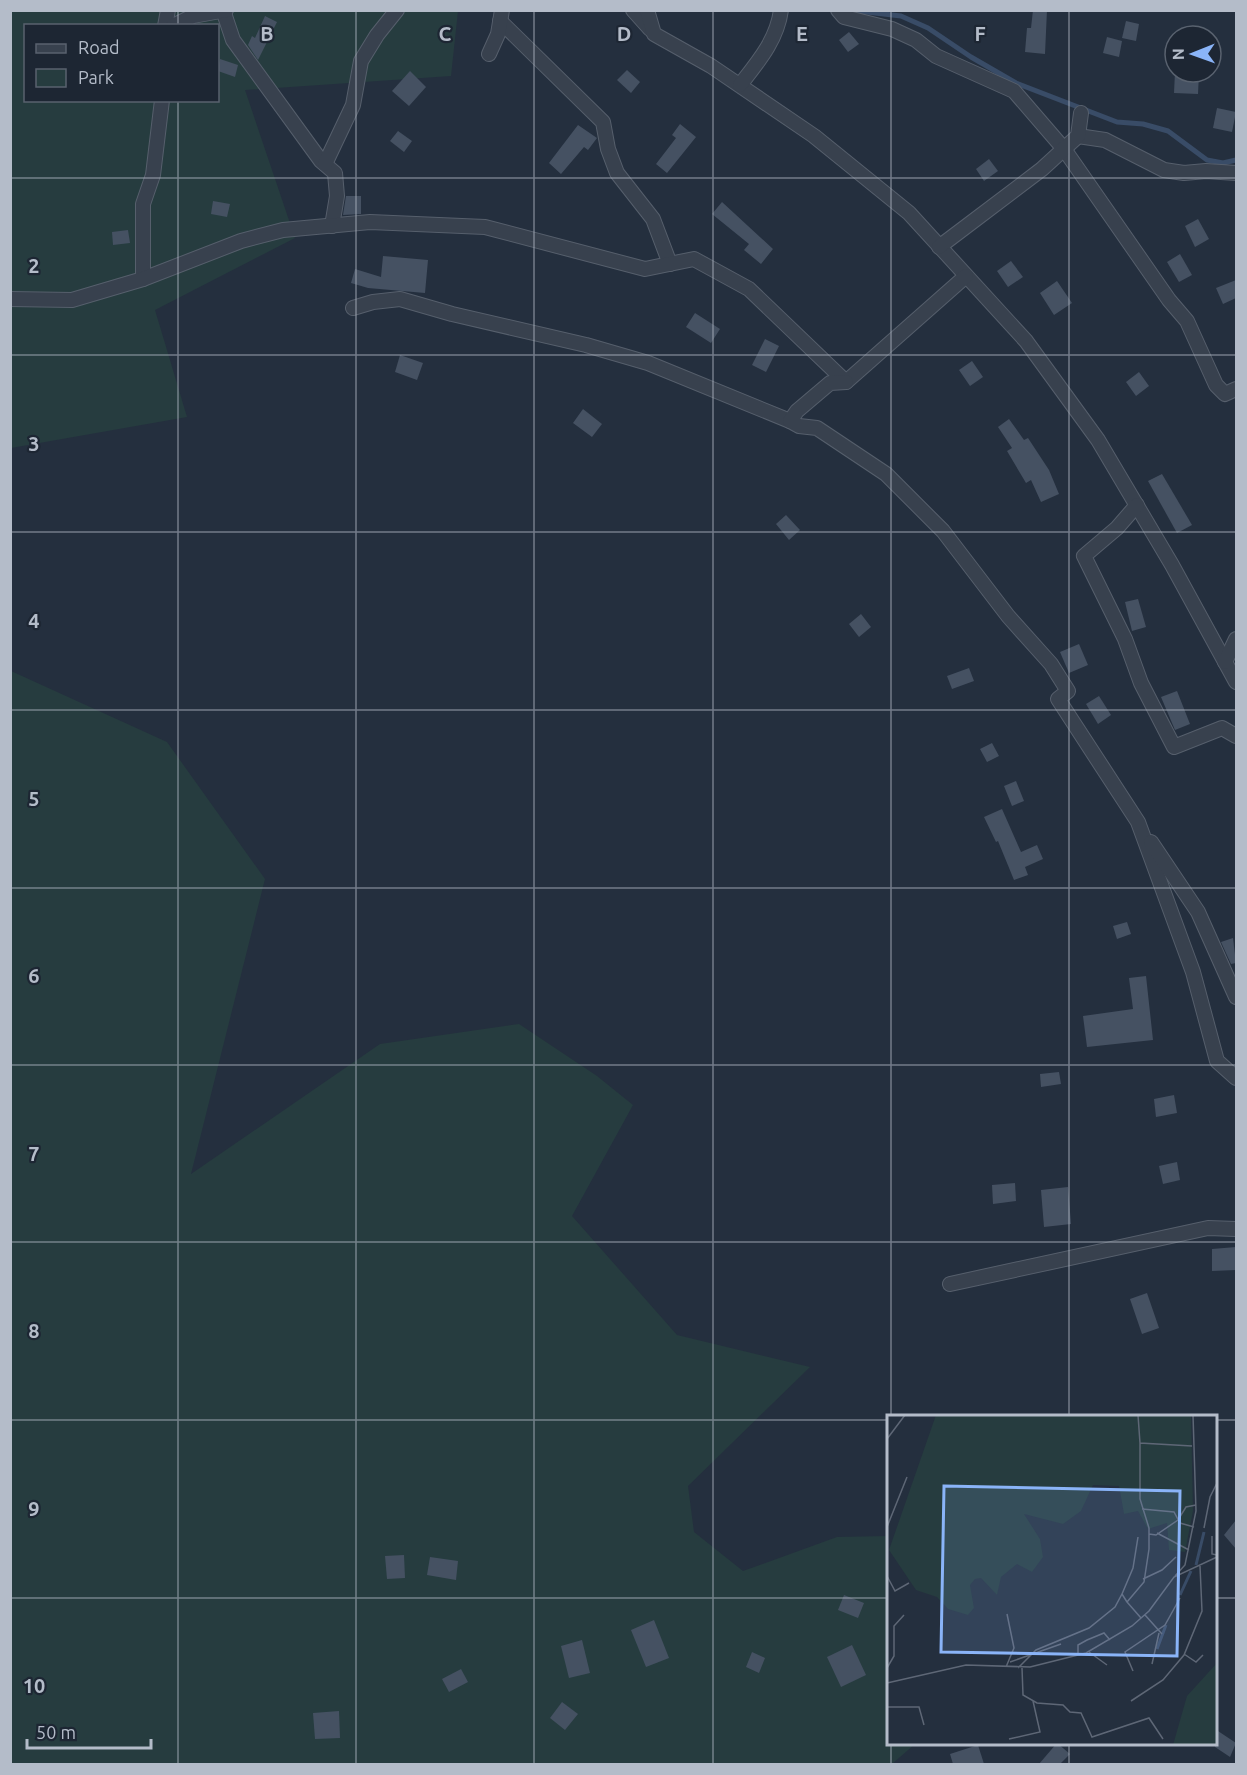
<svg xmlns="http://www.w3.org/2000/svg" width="1247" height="1775" viewBox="0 0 1247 1775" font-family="Ubuntu,sans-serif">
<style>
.green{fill:#263c3f;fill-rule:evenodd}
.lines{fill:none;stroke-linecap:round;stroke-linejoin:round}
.stream{stroke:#394c67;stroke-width:5}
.building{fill:#455162}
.minor-casing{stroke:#565f6c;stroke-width:16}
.minor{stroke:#38414e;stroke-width:14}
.grid{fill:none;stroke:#b4bcc9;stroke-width:1.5;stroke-opacity:0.55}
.inset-river{fill:none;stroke:#394c67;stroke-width:3}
.inset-road{fill:none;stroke:#5e6776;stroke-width:1.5}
.view{fill:#8ab4f8;fill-opacity:0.15;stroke:#8ab4f8;stroke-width:3}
.inset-edge{fill:none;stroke:#b4bcc9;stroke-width:3}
.grid-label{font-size:20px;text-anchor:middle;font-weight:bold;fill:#b4bcc9;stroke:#1d2633;stroke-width:4.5;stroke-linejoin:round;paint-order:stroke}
</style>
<rect width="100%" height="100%" fill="#242f3e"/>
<g class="green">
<path d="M11 11H458L451 76 245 90 295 238 155 310 187 417 11 448ZM26 26H218V100H26Z"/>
<path d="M11 671 167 742 265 879 191 1174 380 1044 519 1024 597 1076 633 1105 572 1216 677 1335 810 1367 688 1486 694 1532 743 1571 837 1537 888 1536V1744H915L892 1764H11Z"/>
</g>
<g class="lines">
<path class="stream" d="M849 10 901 16 928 28 971 57 1016 83 1117 122 1143 124 1168 131 1207 160 1223 163 1236 160"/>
</g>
<g class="building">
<path d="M1033 10H1047L1045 54 1025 52 1027 28H1031Z"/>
<path d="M265 16 277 22 258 60 248 45 252 36 255 38Z"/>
<path d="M1126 21 1139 24 1136 41 1122 38Z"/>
<path d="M849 32 859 44 848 52 839 40Z"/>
<path d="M1107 37 1122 41 1119 57 1103 53Z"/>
<path d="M220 59 238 65 235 77 218 71Z"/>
<path d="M627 70 640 82 631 93 617 80Z"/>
<path d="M410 71 426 87 409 106 392 91Z"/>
<path d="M1175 72 1199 73 1198 94 1174 93Z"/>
<path d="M1217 108 1236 112 1232 132 1213 128Z"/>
<path d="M680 124 696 137 667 173 656 164 676 138 672 135Z"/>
<path d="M578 125 597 138 588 150 584 147 561 174 549 163Z"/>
<path d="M398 131 412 141 404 152 390 141Z"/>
<path d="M989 159 998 171 984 181 976 169Z"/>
<path d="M346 196H361V214L343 215Z"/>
<path d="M213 201 230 204 227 217 211 214Z"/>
<path d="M722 202 773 249 761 264 744 250 749 244 712 214Z"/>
<path d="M1198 219 1209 239 1195 247 1185 226Z"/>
<path d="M128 230 130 243 113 245 112 232Z"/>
<path d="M1180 254 1192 275 1179 282 1167 262Z"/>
<path d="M383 256 428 260 425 293 368 288 351 283 355 269 381 277Z"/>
<path d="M1011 261 1023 277 1008 287 997 271Z"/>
<path d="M1236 280V298L1223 304 1216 288Z"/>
<path d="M1057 281 1072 303 1054 315 1040 293Z"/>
<path d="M695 313 720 329 711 343 686 327Z"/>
<path d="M765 339 779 346 766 372 752 365Z"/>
<path d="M400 355 423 363 417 380 395 372Z"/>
<path d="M972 361 983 377 970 386 959 370Z"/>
<path d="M1139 372 1149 386 1136 396 1126 382Z"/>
<path d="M583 409 602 424 592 437 573 423Z"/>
<path d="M1009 419 1024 440 1028 438 1049 470 1059 494 1041 502 1031 480 1026 483 1007 451 1012 448 998 427Z"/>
<path d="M1162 474 1192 525 1177 533 1148 481Z"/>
<path d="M786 515 800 530 789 540 776 524Z"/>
<path d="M1138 599 1146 627 1132 631 1125 602Z"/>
<path d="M861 614 871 627 859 637 849 624Z"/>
<path d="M1079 644 1088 665 1069 673 1060 652Z"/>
<path d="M969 668 974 681 952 689 947 676Z"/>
<path d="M1177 691 1190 724 1175 730 1161 697Z"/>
<path d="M1099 696 1111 715 1098 724 1086 704Z"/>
<path d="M992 743 999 756 987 762 980 749Z"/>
<path d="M1016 781 1024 801 1012 806 1004 786Z"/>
<path d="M1002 809 1021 852 1037 845 1043 859 1025 867 1028 875 1014 880 998 841 996 842 984 817Z"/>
<path d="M1127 922 1131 934 1117 939 1113 926Z"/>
<path d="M1233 938 1236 963 1231 964 1221 942Z"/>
<path d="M1146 976 1153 1040 1087 1047 1083 1016 1133 1009 1129 978Z"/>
<path d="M1059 1072 1061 1084 1041 1087 1040 1074Z"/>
<path d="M1174 1095 1177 1113 1156 1117 1154 1099Z"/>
<path d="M1177 1162 1180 1180 1163 1184 1159 1166Z"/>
<path d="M1015 1183 1016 1201 993 1204 992 1185Z"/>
<path d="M1068 1187 1071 1224 1044 1227 1041 1190Z"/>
<path d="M1236 1247V1270L1212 1271V1249Z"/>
<path d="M1147 1293 1159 1328 1142 1334 1130 1299Z"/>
<path d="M1236 1520V1549L1224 1535Z"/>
<path d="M404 1555 405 1578 387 1579 385 1556Z"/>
<path d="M430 1557 458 1561 456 1580 427 1575Z"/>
<path d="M844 1595 864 1603 858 1618 838 1610Z"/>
<path d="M654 1620 669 1658 646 1667 631 1630Z"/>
<path d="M582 1640 590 1673 569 1678 561 1646Z"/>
<path d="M852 1645 866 1675 841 1687 827 1657Z"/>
<path d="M752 1652 765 1658 759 1673 746 1667Z"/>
<path d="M461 1669 468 1682 449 1692 442 1679Z"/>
<path d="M562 1702 578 1714 565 1730 550 1718Z"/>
<path d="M339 1711 340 1738 315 1739 313 1713Z"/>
<path d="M1215 1729 1236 1743 1230 1757 1215 1747Z"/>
<path d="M1057 1743 1070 1754 1060 1764H1039Z"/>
<path d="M978 1745 984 1764H953L950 1754Z"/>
</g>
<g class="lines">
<g class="minor-casing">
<g id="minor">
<path d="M223 10 233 40 321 161 335 173 337 196 332 226"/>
<path d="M633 10 650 29"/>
<path d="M647 10 654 34 711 66 814 136 909 213 1026 341 1098 440 1172 565 1236 682"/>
<path d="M838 10 844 17 892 29 916 40 936 56 1014 91 1064 149 1169 300 1187 321 1216 385 1225 394 1236 389"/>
<path d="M500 21 603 122 608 149 617 173 653 219 670 264"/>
<path d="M165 26 168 10"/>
<path d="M173 26 193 16 226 10"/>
<path d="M489 54 498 34 502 10"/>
<path d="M740 85C758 62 777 40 781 10"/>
<path d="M1078 136 1105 140 1164 170 1184 173 1206 171 1236 173"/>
<path d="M325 164 353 105 361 61 377 35 397 10"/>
<path d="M939 247 1042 169 1078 136 1081 113"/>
<path d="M143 279V204L153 175 162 100"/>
<path d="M10 299 72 300 143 279 241 241 283 230 370 222 485 227 645 269 694 259 749 289 846 382 966 276"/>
<path d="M353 308 373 302 400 299 452 314 586 345 648 363 790 421"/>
<path d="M846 382 830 383 797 411 790 421 799 426 817 428 886 474 943 531 1008 616 1051 664 1068 691 1058 699 1138 822 1193 972 1217 1061 1236 1078"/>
<path d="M1137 505 1117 528 1084 556 1125 639 1141 683 1174 747 1222 728 1236 736"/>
<path d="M1225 662 1236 639"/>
<path d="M1151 842 1198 912 1236 997"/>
<path d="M950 1284 1208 1228 1236 1229"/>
</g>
</g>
<use href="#minor" class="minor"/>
</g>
<path class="grid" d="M178 10V26M356 10V1764M534 10V1764M713 10V1764M891 10V1416M1069 10V1416M178 100V1764M10 178H1236M10 355H1236M10 532H1236M10 710H1236M10 888H1236M10 1065H1236M10 1242H1236M10 1420H888M1216 1420H1236M10 1598H888M1216 1598H1236M891 1744V1764M1069 1744V1764"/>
<g transform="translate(887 1415)">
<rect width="330" height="330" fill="#242f3e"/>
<path d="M49 0H304L306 96 298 137 282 135 280 108 261 114 251 96 237 99 232 71 206 70 194 96 176 109 137 99 153 124 156 142 145 157 130 149 114 162 110 180 94 163 88 164 83 170 87 193 81 200 61 194 50 182 29 175 2 135ZM330 248V330H286L300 281Z" fill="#263c3f"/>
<path class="inset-river" d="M309 150 317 117M293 180 304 156M270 234 279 210"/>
<path class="inset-road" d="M251 0 253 28 305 31M0 24 18 0M253 28V84L262 113V134L257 167 240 187 254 203M255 94 287 97 293 108 307 112M0 112 20 62M317 113 323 82 330 68M270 118 302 135M262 119 269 120 291 105 299 92 309 90M325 121V139L330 140M0 161 8 176 22 168M288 161 298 150 309 96 306 0M256 164 275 155 289 142M235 179 246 153 251 122M258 200 275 219M202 237 220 250M297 239 309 247 316 240M191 240V230L200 225 217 218 223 225M123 247 174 229M265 249 272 218M119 252 127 233 120 199M0 253 7 241V211L17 200M131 253 149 235 202 213 228 192 235 179 240 187M135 253 136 280 150 288 176 290 183 297 194 298 205 322 262 303 276 324M246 256 238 237 278 210 293 183M0 268 79 250 143 252 199 238 245 211 262 196 287 162 330 142M244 286 276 265 297 240 315 196 313 151M0 292H32L37 310M122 324 153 317 146 286"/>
<path class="view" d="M57 71 293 76 290 241 54 237Z"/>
<rect width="330" height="330" class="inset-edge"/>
</g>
<g class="grid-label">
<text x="267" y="41">B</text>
<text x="445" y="41">C</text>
<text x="624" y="41">D</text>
<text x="802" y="41">E</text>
<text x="980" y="41">F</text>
<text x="34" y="273">2</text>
<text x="34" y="451">3</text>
<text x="34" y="628">4</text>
<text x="34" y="806">5</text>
<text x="34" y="983">6</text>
<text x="34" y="1161">7</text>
<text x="34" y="1338">8</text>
<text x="34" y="1516">9</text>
<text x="34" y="1693">10</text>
</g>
<rect width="1247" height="1775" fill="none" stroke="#b4bcc9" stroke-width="24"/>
<rect x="24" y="24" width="195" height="78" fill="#1d2633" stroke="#59626f" stroke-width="1.5"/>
<rect x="36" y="44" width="30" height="9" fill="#38414e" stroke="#59626f" stroke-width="1.5"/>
<text x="78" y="54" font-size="18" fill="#b4bcc9">Road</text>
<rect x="36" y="69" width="30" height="18" fill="#263c3f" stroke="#59626f" stroke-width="1.5"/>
<text x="78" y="84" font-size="18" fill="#b4bcc9">Park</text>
<g transform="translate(1193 54) rotate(269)"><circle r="28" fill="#1d2633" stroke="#59626f" stroke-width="1.5"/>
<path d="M0-4.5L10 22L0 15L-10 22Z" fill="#8ab4f8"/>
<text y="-9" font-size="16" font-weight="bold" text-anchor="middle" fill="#b4bcc9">N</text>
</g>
<path d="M27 1739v9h124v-9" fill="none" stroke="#b4bcc9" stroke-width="3"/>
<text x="36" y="1739" font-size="18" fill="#b4bcc9" stroke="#1d2633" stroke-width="4.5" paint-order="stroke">50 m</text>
</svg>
